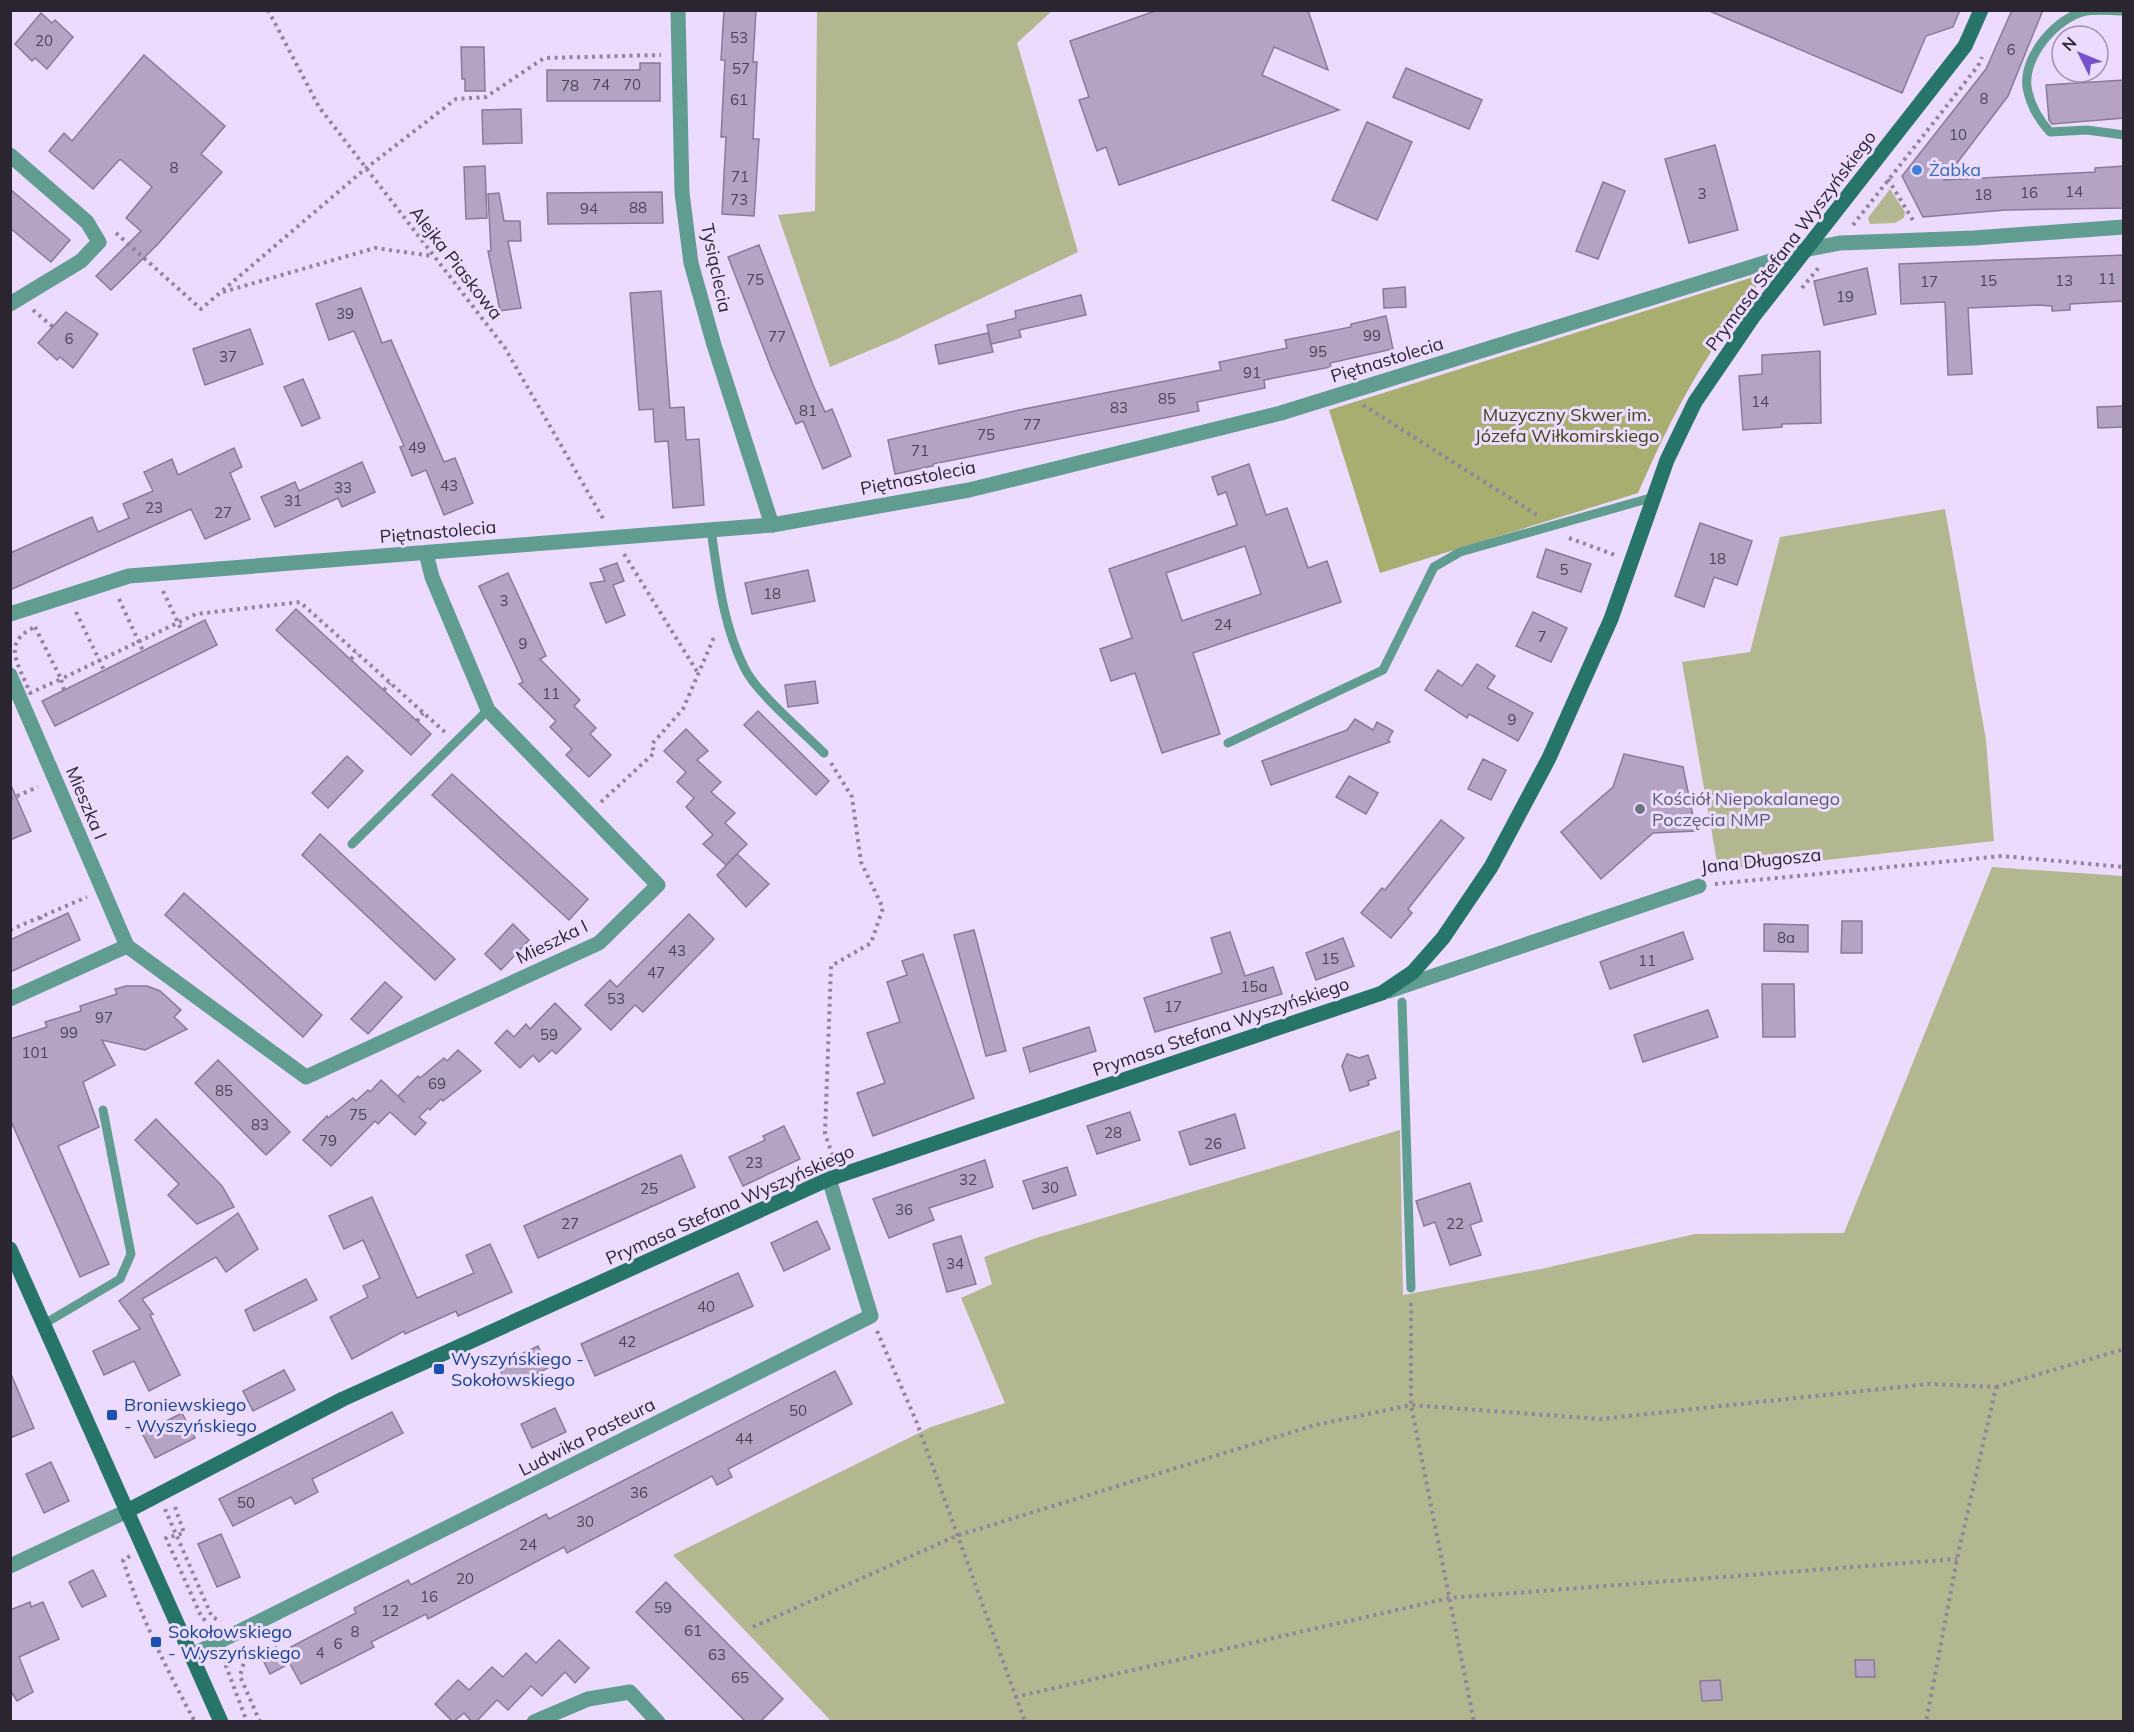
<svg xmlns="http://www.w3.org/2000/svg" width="2134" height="1732" viewBox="0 0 2134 1732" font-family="Mulish,sans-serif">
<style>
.green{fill:#b3b78f}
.forest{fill:#a8ad70}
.building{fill:#b4a3c3;stroke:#8a7a98;stroke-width:1.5;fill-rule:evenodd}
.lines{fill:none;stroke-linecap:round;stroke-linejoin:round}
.path{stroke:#91849c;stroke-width:4;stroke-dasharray:3 4.5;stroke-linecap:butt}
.lane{stroke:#619c91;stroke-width:9}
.street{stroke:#619c91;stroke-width:15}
.secondary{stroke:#277469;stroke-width:15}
.shop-dot{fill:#3f7fe0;stroke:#eddbfd;stroke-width:2}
.worship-dot{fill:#6b7280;stroke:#eddbfd;stroke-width:2}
.transit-dot{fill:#1a4fb4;stroke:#eddbfd;stroke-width:2}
.labels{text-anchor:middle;stroke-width:6;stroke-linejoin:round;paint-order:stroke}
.number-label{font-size:15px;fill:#4d4456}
.shop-label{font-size:18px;fill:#366cbe;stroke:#eddbfd;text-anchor:start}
.street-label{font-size:18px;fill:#2b2431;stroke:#eddbfd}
.park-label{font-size:18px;fill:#3f4213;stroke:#eddbfd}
.worship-label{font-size:18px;fill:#5b616d;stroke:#eddbfd;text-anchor:start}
.transit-label{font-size:18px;fill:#164399;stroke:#eddbfd;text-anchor:start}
</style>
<rect width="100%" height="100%" fill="#eddbfd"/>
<g class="green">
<path d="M817 11H1052L1017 43 1078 252 897 339 830 367 778 215 815 211Z"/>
<path d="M1890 189 1905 212 1904 218 1895 223 1870 224 1868 218Z"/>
<path d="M1945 509 1986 740 1994 841 1764 867 1718 868 1682 662 1750 652 1780 537Z"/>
<path d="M1992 867 2123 876V1721H831L673 1555 931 1427 1005 1403 961 1298 992 1284 984 1257 1036 1238 1400 1130 1403 1295 1541 1269 1695 1234 1844 1233Z"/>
</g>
<path class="forest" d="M1760 275C1751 310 1732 321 1713 349 1683 394 1660 443 1638 493L1380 573 1329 410Z"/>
<g class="building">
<path d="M724 10H756L753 62H757L753 139H759L754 216 722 214 726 137H721L725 60H721Z"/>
<path d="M1158 10H1308L1328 70 1274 47 1262 75 1339 110 1119 185 1106 147 1097 151 1079 100 1089 97 1070 41Z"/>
<path d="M1707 10H1960L1953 27 1926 36 1902 93Z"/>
<path d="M2012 10H2043L2008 96 1944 180 2095 172V168L2124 166V208L2006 210 1923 217 1902 176 1986 69Z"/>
<path d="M41 13 52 23 55 20 73 37 47 69 35 58 32 61 15 44Z"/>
<path d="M461 47H484L485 91H465V79H462Z"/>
<path d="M144 55 225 126 201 154 222 172 157 245 111 290 96 276 141 231 126 218 152 187 120 159 93 189 49 151 64 133 72 141Z"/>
<path d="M640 63H660V101H547V70H640Z"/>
<path d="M1406 68 1482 100 1469 129 1393 97Z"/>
<path d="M2124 80V118L2052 124 2049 120 2046 85Z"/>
<path d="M521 109 522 143 483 144 482 110Z"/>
<path d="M1367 122 1412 142 1377 220 1332 200Z"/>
<path d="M1715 145 1738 230 1689 243 1665 159Z"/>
<path d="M485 166 487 218 466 219 464 167Z"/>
<path d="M1603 182 1625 191 1598 259 1576 251Z"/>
<path d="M10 189 70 240 51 262 10 228Z"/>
<path d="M662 192 663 223 548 224 547 193Z"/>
<path d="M499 193 504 221H520L521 241H508L521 308 500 311 488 251H491L488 194Z"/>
<path d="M759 245 813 385 825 412 832 409 851 456 823 469 803 421 796 424 772 370 728 257Z"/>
<path d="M2124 255V301L2070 304V310L2052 311V306L2038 305 1968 308 1972 374 1948 375 1945 302 1901 304 1899 264Z"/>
<path d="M1867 268 1876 314 1824 325 1814 281Z"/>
<path d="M1405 287 1406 307 1384 308 1383 289Z"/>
<path d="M361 288 382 343 391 340 444 462 455 458 473 503 444 515 426 470 412 476 400 447 404 446 354 331 329 340 316 304Z"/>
<path d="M661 291 670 408 684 407 686 440 699 439 704 505 673 508 668 441 655 442 653 409 639 410 630 293Z"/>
<path d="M1081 295 1086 315 1019 330 1021 337 991 344 987 325 1016 318 1015 311Z"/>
<path d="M66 312 98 334 73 368 60 357 57 360 38 343Z"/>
<path d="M1386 316 1393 349 1330 363 1331 367 1264 380 1265 388 1197 402 1199 411 933 464V466L895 474 888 440 1019 410 1221 370 1219 362 1287 348 1285 340 1351 327V324Z"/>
<path d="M250 329 263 364 205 385 193 349Z"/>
<path d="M988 333 993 352 939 364 935 345Z"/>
<path d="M1820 351 1821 423 1782 424V427L1743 430 1739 376 1762 374V355Z"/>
<path d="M303 379 320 418 302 426 284 387Z"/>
<path d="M2124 406V427L2098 428 2097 407Z"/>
<path d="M234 448 242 467 230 473 250 519 205 539 191 509 10 590V553L92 517 98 532 129 518 123 504 153 491 144 472 172 459 178 475Z"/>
<path d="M362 462 375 492 342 507 338 498 275 527 261 497 295 482 299 491Z"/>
<path d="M1249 464 1266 515 1287 508 1308 568 1327 561 1341 602 1193 653 1220 734 1162 753 1135 673 1111 681 1100 649 1132 638 1109 569 1237 525 1226 492 1218 495 1212 477ZM1245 546 1261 594 1182 621 1166 573Z"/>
<path d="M1700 523 1752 541 1737 585 1714 577 1704 607 1675 596Z"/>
<path d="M1546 549 1591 564 1581 592 1537 577Z"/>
<path d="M617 563 624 581 613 585 625 615 606 623 590 583 605 581 600 569Z"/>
<path d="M808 570 815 601 752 614 745 583Z"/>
<path d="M508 573 546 656 540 659 580 700 574 706 596 728 590 734 611 755 589 777 566 755 572 749 550 727 556 721 519 684 523 682 479 586Z"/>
<path d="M296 609 431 734 411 755 276 630Z"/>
<path d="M1533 612 1567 628 1551 662 1516 646Z"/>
<path d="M205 620 217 645 55 726 42 701Z"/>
<path d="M1477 664 1495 676 1487 688 1533 713 1518 741 1469 714 1467 718 1425 690 1438 670 1462 686Z"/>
<path d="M815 681 818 703 788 707 785 685Z"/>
<path d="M758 711 829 781 816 795 744 725Z"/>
<path d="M1355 719 1373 730 1377 722 1393 731 1388 740 1390 742 1271 785 1262 761 1347 730Z"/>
<path d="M686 729 708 751 697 760 721 782 711 792 735 813 725 823 747 844 726 865 703 844 713 835 686 807 694 798 677 782 686 772 664 751Z"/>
<path d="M1624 754 1683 767 1696 831 1653 833 1601 879 1561 832 1613 787Z"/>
<path d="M347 756 363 771 328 808 312 793Z"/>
<path d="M1483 759 1506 770 1491 800 1468 789Z"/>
<path d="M452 774 588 899 569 920 432 795Z"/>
<path d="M1349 776 1378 793 1366 814 1336 797Z"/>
<path d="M10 783 31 831 10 840Z"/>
<path d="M1441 820 1464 838 1408 909 1412 913 1391 938 1361 913 1382 888 1385 890Z"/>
<path d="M320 834 455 959 435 980 302 855Z"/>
<path d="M737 854 769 884 746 907 717 875Z"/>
<path d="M184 893 322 1015 303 1037 165 915Z"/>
<path d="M68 913 80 940 10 972V940Z"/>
<path d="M689 914 714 939 643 1012 635 1005 611 1030 585 1005 610 980 617 987Z"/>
<path d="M1842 921H1862V953H1841Z"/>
<path d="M513 924 529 940 501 970 485 954Z"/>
<path d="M1764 924 1808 925V952L1764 951Z"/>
<path d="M974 930 1006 1051 986 1056 954 935Z"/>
<path d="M1230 932 1245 976 1273 967 1282 994 1155 1032 1144 998 1222 973 1211 938Z"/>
<path d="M1683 932 1693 959 1610 989 1600 962Z"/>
<path d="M1343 938 1354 966 1316 980 1306 953Z"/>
<path d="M923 954 974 1098 873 1136 857 1093 885 1083 867 1033 900 1022 887 982 907 975 902 961Z"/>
<path d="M385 982 402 997 368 1034 351 1019Z"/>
<path d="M1762 984H1794L1795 1037H1763Z"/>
<path d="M126 986H147L160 991 181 1010 174 1017 187 1029 145 1050 102 1040 115 1065 83 1082 99 1127 58 1146 109 1264 80 1277 10 1119V1039L47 1027 45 1022 81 1011 80 1006 117 994 115 989Z"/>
<path d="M555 1003 581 1029 556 1054 552 1050 539 1062 533 1055 520 1068 495 1043 507 1030 514 1037 526 1024 530 1029Z"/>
<path d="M1708 1010 1718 1037 1643 1062 1634 1035Z"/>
<path d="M1089 1027 1096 1051 1030 1072 1023 1048Z"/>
<path d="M458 1050 481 1071 443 1101 441 1099 430 1110 428 1108 419 1117 426 1123 415 1135 390 1112 378 1124 375 1121 331 1166 303 1140 327 1116 328 1118 353 1098 356 1101 368 1090 370 1092 381 1080 405 1103 398 1096 418 1076 420 1078 444 1058 447 1061Z"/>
<path d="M1347 1054 1359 1058 1368 1055 1376 1078 1368 1081 1369 1085 1350 1091 1342 1066Z"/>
<path d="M218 1060 290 1132 266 1155 195 1083Z"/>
<path d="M1130 1112 1140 1140 1097 1154 1087 1126Z"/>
<path d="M1235 1114 1245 1148 1190 1165 1179 1132Z"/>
<path d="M156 1119 222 1186 234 1207 197 1224 168 1195 179 1184 135 1140Z"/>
<path d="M784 1126 800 1159 743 1186 729 1157 765 1140 763 1136Z"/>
<path d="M681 1155 695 1187 538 1258 524 1226Z"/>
<path d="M985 1160 993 1187 929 1208 934 1220 889 1238 873 1199Z"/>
<path d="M1067 1167 1076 1195 1033 1209 1023 1181Z"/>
<path d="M1470 1183 1482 1221 1470 1225 1481 1255 1450 1265 1435 1222 1424 1226 1416 1201Z"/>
<path d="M372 1197 417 1298 474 1273 466 1255 490 1244 512 1292 458 1316 456 1311 405 1334 404 1331 352 1359 330 1317 368 1297 363 1286 380 1278 363 1240 344 1249 329 1216Z"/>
<path d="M238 1213 258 1249 226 1272 216 1257 142 1299 153 1314 150 1315 180 1375 149 1391 134 1361 104 1375 93 1351 140 1329 119 1301Z"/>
<path d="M817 1221 830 1249 784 1271 771 1243Z"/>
<path d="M961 1236 976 1284 947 1292 933 1244Z"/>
<path d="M738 1273 753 1306 595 1376 581 1344Z"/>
<path d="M306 1279 317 1300 254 1331 245 1310Z"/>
<path d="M538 1346 548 1368 508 1388 498 1365Z"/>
<path d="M284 1370 295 1390 253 1411 243 1391Z"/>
<path d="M835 1371 852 1404 728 1469 732 1477 717 1485 712 1476 567 1553 564 1547 428 1619 426 1614 371 1642 374 1647 301 1684 283 1651 356 1613 354 1608 408 1580 411 1585 546 1514 549 1519Z"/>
<path d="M10 1372 34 1428 10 1438Z"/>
<path d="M555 1408 566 1432 532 1448 521 1424Z"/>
<path d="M392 1412 403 1433 312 1479 318 1492 295 1504 291 1497 233 1526 219 1499Z"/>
<path d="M182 1413 195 1438 155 1458 142 1433Z"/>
<path d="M51 1462 69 1501 44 1513 26 1474Z"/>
<path d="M221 1534 240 1577 217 1587 198 1544Z"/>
<path d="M93 1570 106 1596 82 1607 69 1582Z"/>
<path d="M666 1582 783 1699 760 1722H746L636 1612Z"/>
<path d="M30 1602 31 1607 43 1602 59 1639 19 1657 33 1692 17 1701 10 1690V1610Z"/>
<path d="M559 1640 589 1668 575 1683 565 1672 542 1696 531 1686 508 1710 497 1700 476 1722H472L464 1713 453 1722 435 1704 458 1680 469 1690 492 1667 503 1677 526 1653 536 1663Z"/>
<path d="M276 1647 285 1666 270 1674 260 1654Z"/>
<path d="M1855 1660H1874L1875 1677H1856Z"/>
<path d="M1720 1680 1722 1700 1702 1701 1700 1681Z"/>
</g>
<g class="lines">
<g class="path">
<path d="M268 10 319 107 505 348 605 522"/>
<path d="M1888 179 1914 222"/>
<path d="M1853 225 1978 66 1982 57"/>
<path d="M116 233 201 309 365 169 456 99 486 97 544 58 661 55"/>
<path d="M1802 288 1820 266"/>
<path d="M223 292 375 248 433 256"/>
<path d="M33 310 53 327"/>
<path d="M1363 405 1537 515"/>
<path d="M1569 538 1615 555"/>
<path d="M624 554 698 673"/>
<path d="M163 591 182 631"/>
<path d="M119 599 143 651"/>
<path d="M76 612 104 670"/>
<path d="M35 627 61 679 30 693C19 664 0 643 35 627Z"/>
<path d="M351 659 357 653"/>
<path d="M64 690 61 679 196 614 300 602 446 733"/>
<path d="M384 690 390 683"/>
<path d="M417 721 423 713"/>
<path d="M831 763 852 797 861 862 883 908 871 943 831 966 825 1134 834 1159"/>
<path d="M10 799 38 787"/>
<path d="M601 802 654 753 652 744 683 709 715 635"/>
<path d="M1715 884 2002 856 2124 867"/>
<path d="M40 917 43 925"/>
<path d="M10 930 87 897"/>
<path d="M1411 1303V1405L1474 1722"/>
<path d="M877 1331 917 1423 1025 1722"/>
<path d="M1996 1387 2124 1349"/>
<path d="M175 1507 184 1533 166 1538 201 1616 210 1626"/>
<path d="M165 1509 212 1617 221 1621"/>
<path d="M130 1556 123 1560C140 1616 167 1670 195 1722"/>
<path d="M753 1627 956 1536 1315 1425 1411 1405 1600 1419 1928 1384 1996 1387 1957 1559 1926 1722"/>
<path d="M242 1649 244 1662 240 1676 260 1722"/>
<path d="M223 1658 247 1722"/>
<path d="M1015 1697 1449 1598 1957 1559"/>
</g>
<g class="lane">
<path d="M2124 11C2112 11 2098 9 2086 11 2057 17 2023 56 2027 87 2030 105 2038 119 2050 132L2087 130 2124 135"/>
<path d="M711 530C718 577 723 626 745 669 757 693 803 732 824 753"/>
<path d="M1228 743 1383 670 1434 567 1460 552 1654 497"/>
<path d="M352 844 488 710"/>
<path d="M1402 1002 1411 1288"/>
<path d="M44 1324 120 1279 131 1254 103 1110"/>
</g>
<g class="street">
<path d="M678 10 682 193 691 263 714 345 772 525"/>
<path d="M10 155 87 222 99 242 81 261 10 304"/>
<path d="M10 614 129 576 772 525 969 490 1281 413 1809 249 1840 243 1974 238 2124 227"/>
<path d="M10 675 127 946 306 1077 599 943 658 885 488 710 432 577 426 553"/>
<path d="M1389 991 1699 886"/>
<path d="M10 999 127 946"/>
<path d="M10 1566 127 1511"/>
<path d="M192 1655 871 1316 829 1179"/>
<path d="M534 1722 588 1699 630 1692 658 1722"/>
</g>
<g class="secondary">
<path d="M10 1249 221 1722"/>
<path d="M127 1511 343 1399 829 1179 1382 993 1413 972 1443 938 1491 867 1549 758 1611 619 1667 460 1695 402 1753 317 1965 46 1981 10"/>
</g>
</g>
<circle class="shop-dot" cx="1917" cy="170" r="6"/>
<circle class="worship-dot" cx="1640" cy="809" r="6"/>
<g class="transit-dot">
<rect x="433" y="1363" width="12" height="12" rx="3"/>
<rect x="106" y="1409" width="12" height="12" rx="3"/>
<rect x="150" y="1636" width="12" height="12" rx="3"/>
</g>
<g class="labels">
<g class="number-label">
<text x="739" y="43">53</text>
<text x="44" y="46">20</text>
<text x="2011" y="55">6</text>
<text x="741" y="74">57</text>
<text x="601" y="90">74</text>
<text x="632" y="90">70</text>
<text x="570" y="91">78</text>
<text x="1984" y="104">8</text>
<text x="739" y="105">61</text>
<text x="1958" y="140">10</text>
<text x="174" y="173">8</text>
<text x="740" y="182">71</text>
<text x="2074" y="197">14</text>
<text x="2029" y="198">16</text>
<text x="1702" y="199">3</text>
<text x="1983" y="200">18</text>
<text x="739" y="205">73</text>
<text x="638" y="213">88</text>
<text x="589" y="214">94</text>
<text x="2107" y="284">11</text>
<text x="755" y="285">75</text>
<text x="1988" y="286">15</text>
<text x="2064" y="286">13</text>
<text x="1929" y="287">17</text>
<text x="1845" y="302">19</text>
<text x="345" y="319">39</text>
<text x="1372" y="341">99</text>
<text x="777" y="342">77</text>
<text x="69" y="344">6</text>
<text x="1318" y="357">95</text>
<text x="228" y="362">37</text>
<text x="1252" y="378">91</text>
<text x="1167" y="404">85</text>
<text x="1760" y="407">14</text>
<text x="1119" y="413">83</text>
<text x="808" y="416">81</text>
<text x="1032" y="430">77</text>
<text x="986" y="440">75</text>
<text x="417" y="453">49</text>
<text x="920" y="456">71</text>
<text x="449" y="491">43</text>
<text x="343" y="493">33</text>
<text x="293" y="506">31</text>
<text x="154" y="513">23</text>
<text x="223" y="518">27</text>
<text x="1717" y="564">18</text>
<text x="1564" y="575">5</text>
<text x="772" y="599">18</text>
<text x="504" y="606">3</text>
<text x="1223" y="630">24</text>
<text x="1542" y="642">7</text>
<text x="523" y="649">9</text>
<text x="551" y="699">11</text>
<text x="1512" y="725">9</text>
<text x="1786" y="943">8a</text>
<text x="677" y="956">43</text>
<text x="1330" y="964">15</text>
<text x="1647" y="966">11</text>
<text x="656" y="978">47</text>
<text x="1254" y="992">15a</text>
<text x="616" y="1004">53</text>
<text x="1173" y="1012">17</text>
<text x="104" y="1023">97</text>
<text x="69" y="1038">99</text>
<text x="549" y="1040">59</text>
<text x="35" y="1058">101</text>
<text x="437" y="1089">69</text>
<text x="224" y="1096">85</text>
<text x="358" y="1120">75</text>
<text x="260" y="1130">83</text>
<text x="1113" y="1138">28</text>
<text x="328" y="1146">79</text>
<text x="1213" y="1149">26</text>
<text x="754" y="1168">23</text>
<text x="968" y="1185">32</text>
<text x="1050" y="1193">30</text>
<text x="649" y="1194">25</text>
<text x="904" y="1215">36</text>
<text x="570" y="1229">27</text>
<text x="1455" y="1229">22</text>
<text x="955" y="1269">34</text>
<text x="706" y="1312">40</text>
<text x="627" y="1347">42</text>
<text x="798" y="1416">50</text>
<text x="744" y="1444">44</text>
<text x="639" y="1498">36</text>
<text x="246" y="1508">50</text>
<text x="585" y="1527">30</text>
<text x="528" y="1550">24</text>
<text x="465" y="1584">20</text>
<text x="429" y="1602">16</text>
<text x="663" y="1613">59</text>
<text x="390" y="1616">12</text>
<text x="693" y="1636">61</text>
<text x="355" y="1637">8</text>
<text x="338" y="1649">6</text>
<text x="320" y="1658">4</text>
<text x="717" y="1660">63</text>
<text x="740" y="1683">65</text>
</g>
<g class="shop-label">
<text x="1929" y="176">Żabka</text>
</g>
<g class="street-label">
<text transform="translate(1791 241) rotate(-53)" y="6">Prymasa Stefana Wyszyńskiego</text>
<text transform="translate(456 263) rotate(52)" y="6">Alejka Piaskowa</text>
<text transform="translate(716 268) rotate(78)" y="6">Tysiąclecia</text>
<text transform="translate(1387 360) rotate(-17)" y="6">Piętnastolecia</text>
<text transform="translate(918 478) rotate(-11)" y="6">Piętnastolecia</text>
<text transform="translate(438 532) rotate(-5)" y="6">Piętnastolecia</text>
<text transform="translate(86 803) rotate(67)" y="6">Mieszka I</text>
<text transform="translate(1761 861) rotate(-6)" y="6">Jana Długosza</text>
<text transform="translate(552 942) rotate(-26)" y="6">Mieszka I</text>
<text transform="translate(1221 1027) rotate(-19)" y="6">Prymasa Stefana Wyszyńskiego</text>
<text transform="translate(730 1205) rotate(-24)" y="6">Prymasa Stefana Wyszyńskiego</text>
<text transform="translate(587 1437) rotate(-27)" y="6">Ludwika Pasteura</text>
</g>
<g class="park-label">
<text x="1567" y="421">Muzyczny Skwer im.<tspan x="1567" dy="21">Józefa Wiłkomirskiego</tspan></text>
</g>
<g class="worship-label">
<text x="1652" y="805">Kościół Niepokalanego<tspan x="1652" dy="21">Poczęcia NMP</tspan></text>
</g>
<g class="transit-label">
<text x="451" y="1365">Wyszyńskiego -<tspan x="451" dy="21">Sokołowskiego</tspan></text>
<text x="124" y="1411">Broniewskiego<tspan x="124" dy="21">- Wyszyńskiego</tspan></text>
<text x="168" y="1638">Sokołowskiego<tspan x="168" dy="21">- Wyszyńskiego</tspan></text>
</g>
</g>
<rect width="2134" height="1732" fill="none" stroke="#2b2431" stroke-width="24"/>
<g transform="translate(2080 54) rotate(313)"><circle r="28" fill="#eddbfd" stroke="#9f92ab" stroke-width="1.5"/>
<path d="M0-4.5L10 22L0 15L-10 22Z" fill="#7652cc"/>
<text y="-9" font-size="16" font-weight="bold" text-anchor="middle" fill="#2b2431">N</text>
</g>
</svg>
